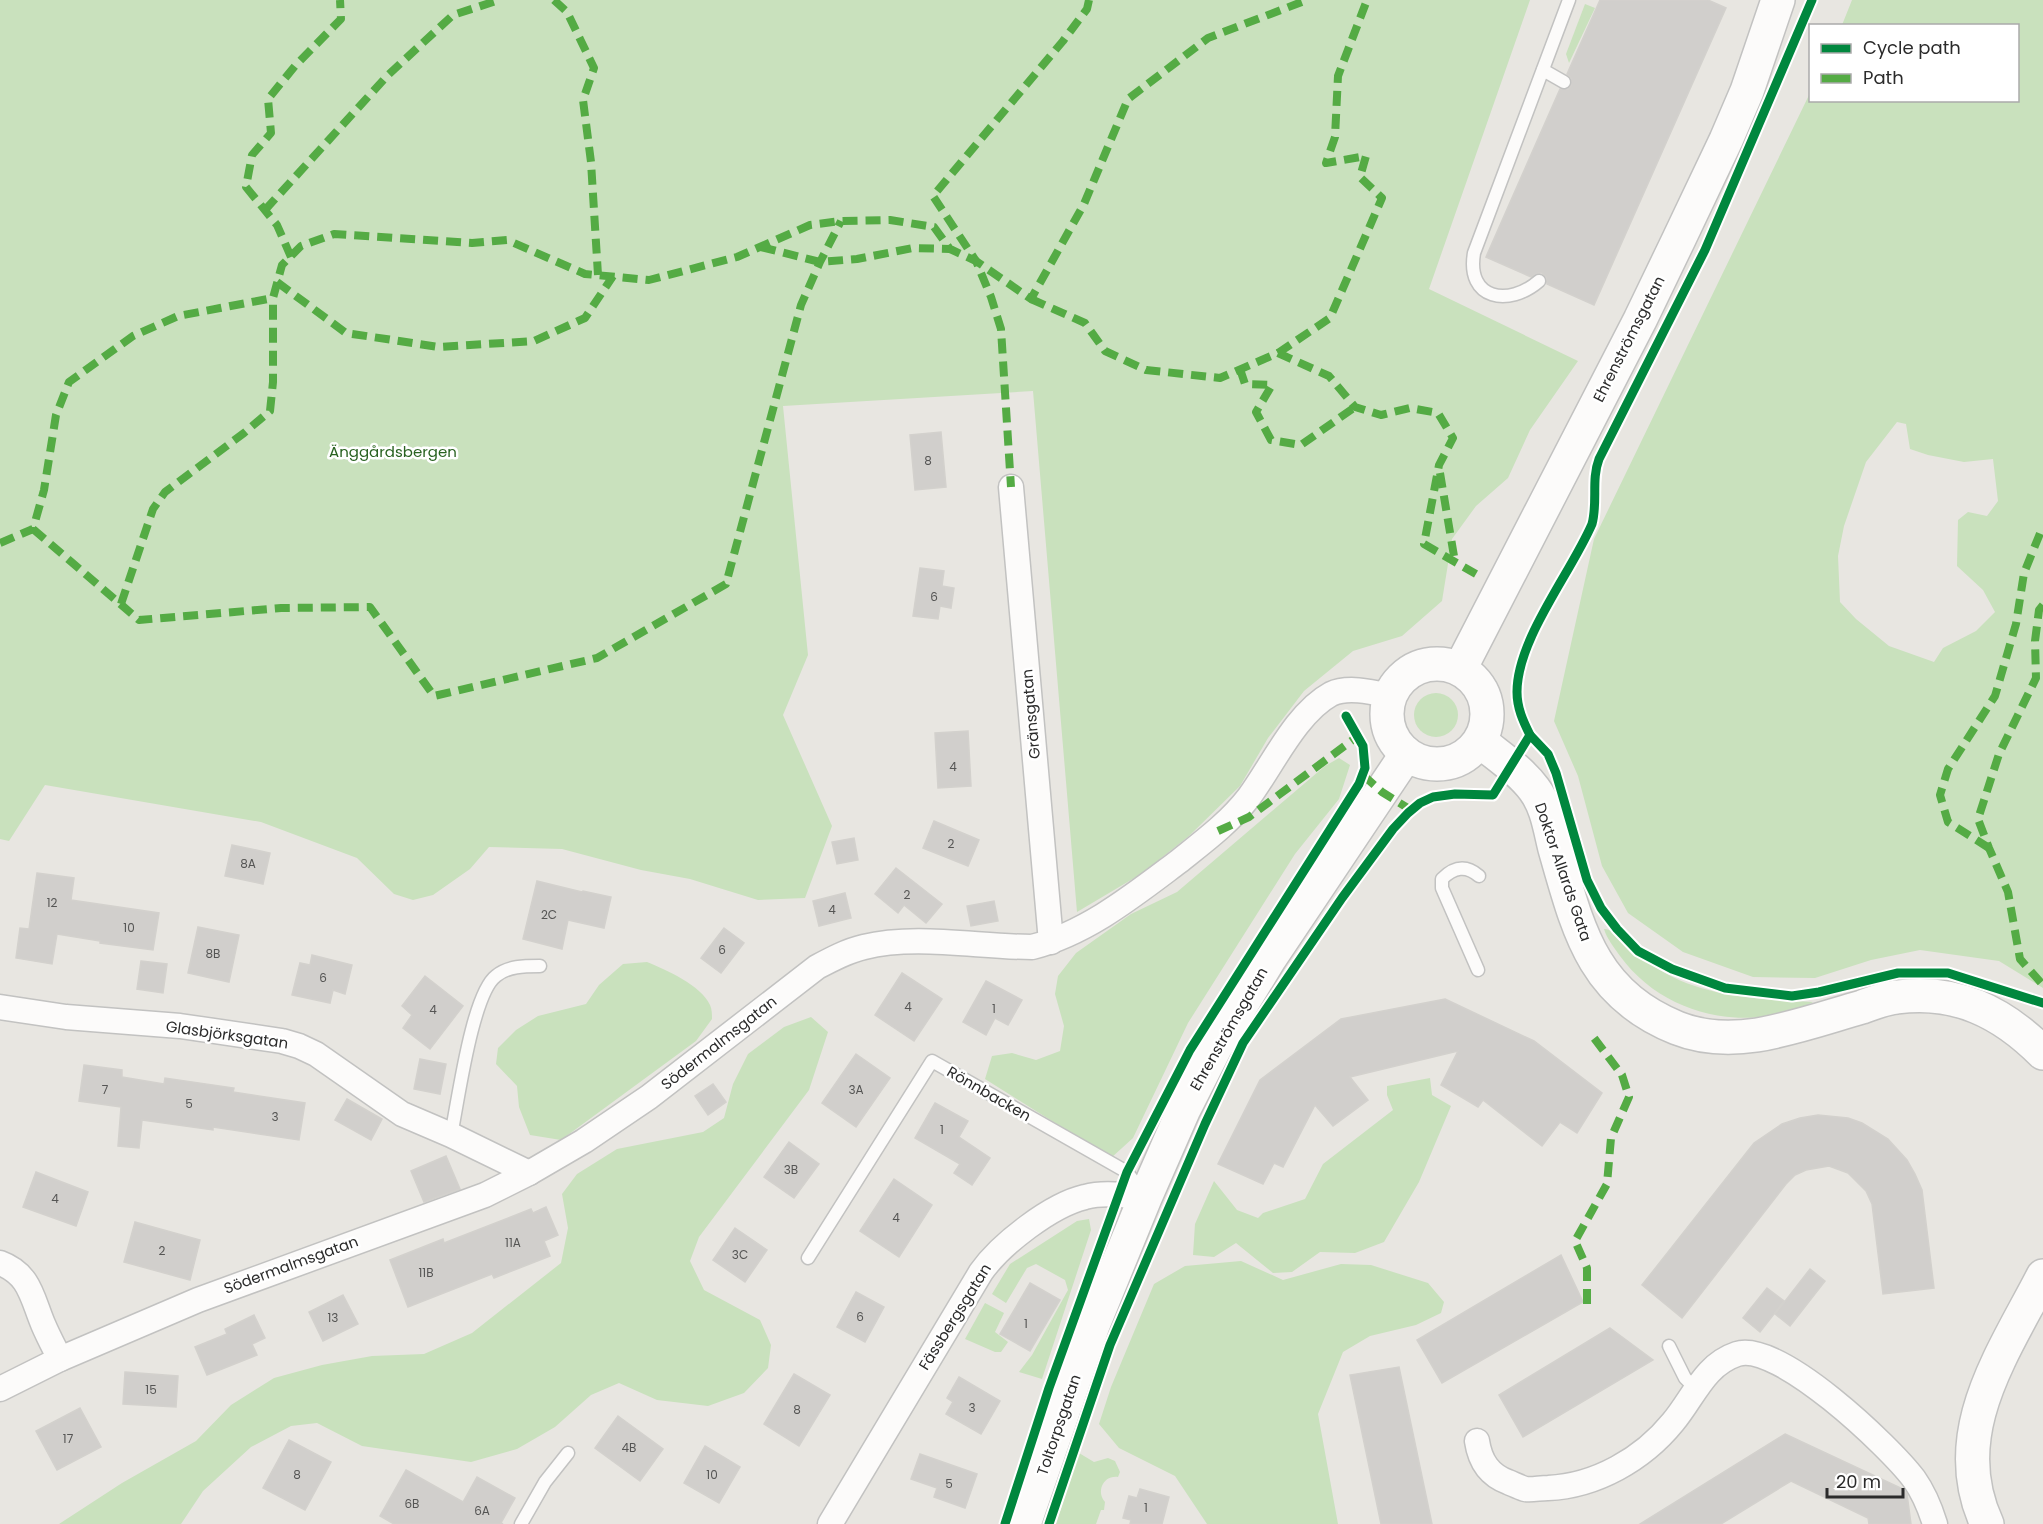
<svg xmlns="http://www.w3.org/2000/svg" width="2043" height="1524" viewBox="0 0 2043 1524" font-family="Poppins,sans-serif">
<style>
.green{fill:#c9e1bd;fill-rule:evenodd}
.building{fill:#d1cfcc;stroke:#d3d1cd;stroke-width:1.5}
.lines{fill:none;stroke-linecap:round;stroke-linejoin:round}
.lane-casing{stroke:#c2c2c1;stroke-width:15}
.street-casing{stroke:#c2c2c1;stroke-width:27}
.secondary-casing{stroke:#c2c2c1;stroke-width:36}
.lane{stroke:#fcfbfa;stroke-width:12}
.street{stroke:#fcfbfa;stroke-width:24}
.secondary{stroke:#fcfbfa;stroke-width:33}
.quiet{stroke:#54ab44;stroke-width:8;stroke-dasharray:15 8;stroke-linecap:butt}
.cycleway-casing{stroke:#fff;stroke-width:13}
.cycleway{stroke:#00873e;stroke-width:9}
.labels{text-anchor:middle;stroke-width:5;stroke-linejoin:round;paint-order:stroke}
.number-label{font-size:12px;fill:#555554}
.street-label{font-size:15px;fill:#2b2b2b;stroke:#fff}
.park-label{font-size:15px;fill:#296221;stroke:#fff}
</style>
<rect width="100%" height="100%" fill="#e8e6e1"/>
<g class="green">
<path d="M0 0H1530L1429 289 1578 361 1530 430 1508 478 1476 506 1452 539 1442 601 1402 636 1353 651 1304 691 1268 738 1240 786 1189 836 1141 874 1077 912 1033 391 783 406 808 655 783 715 832 826 805 898 758 900 690 879 641 870 562 849 489 847 470 869 433 895 413 900 394 894 357 858 261 822 45 785 9 841 0 839Z"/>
<path d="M1852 0H2043V988L1999 961 1920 950 1871 960 1815 978 1753 977 1683 952 1628 913 1602 866 1578 776 1554 721 1594 539 1810 93V100H2018V26L1842 25ZM1897 422 1906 424 1910 449 1928 455 1964 462 1993 459 1998 501 1987 516 1968 512 1958 520 1957 566 1983 590 1995 612 1976 631 1943 648 1934 662 1889 646 1856 619 1840 602 1838 556 1844 526 1866 462Z"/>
<path d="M1585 4 1595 8 1569 63 1566 54Z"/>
<circle cx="1436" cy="715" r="22"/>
<path d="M1339 758 1350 765 1339 799 1295 854 1188 1023 1133 1138 1111 1158 985 1079 992 1056 1012 1053 1036 1060 1060 1051 1064 1026 1055 994 1058 976 1076 953 1131 914 1177 892 1325 766Z"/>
<path d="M1604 929C1611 929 1613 933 1618 939 1629 951 1644 960 1658 969 1705 998 1760 999 1813 1002 1805 1007 1793 1010 1783 1013 1723 1028 1657 1007 1620 956 1614 947 1607 939 1604 929Z"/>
<path d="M647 962C666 970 701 985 710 1005 712 1009 712 1015 712 1019L696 1041 561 1140 530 1135 519 1107 517 1086 496 1064 498 1048 516 1030 538 1016 586 1004 599 985 623 964Z"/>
<path d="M811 1017 828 1032 809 1090 699 1237 690 1261 704 1290 760 1320 771 1345 768 1368 744 1393 708 1406 657 1400 619 1383 591 1395 555 1427 517 1449 471 1462 362 1446 317 1423 291 1426 251 1447 203 1491 181 1524H59L122 1483 196 1441 231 1405 274 1378 322 1365 372 1356 424 1354 472 1333 561 1263 568 1228 562 1194 577 1174 617 1149 703 1132 724 1118 733 1084 748 1054 784 1027Z"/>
<path d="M1430 1078 1432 1095 1451 1106 1419 1182 1384 1242 1355 1253 1320 1252 1292 1272 1273 1273 1236 1243 1214 1257 1193 1255 1195 1224 1214 1181 1237 1210 1258 1218 1263 1213 1305 1199 1323 1164 1393 1110 1387 1095V1086Z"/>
<path d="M1089 1219 1091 1230 1042 1379 1019 1372 1032 1355 1068 1290 1065 1280 1036 1264 1027 1268 1006 1303 992 1294 1010 1264 1077 1221Z"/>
<path d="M1241 1261 1283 1280 1341 1264 1371 1265 1428 1283 1444 1302 1441 1313 1416 1325 1370 1336 1343 1352 1318 1414 1338 1524H1207L1175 1476 1119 1448 1099 1424 1111 1387 1154 1284 1185 1266Z"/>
<path d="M985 1303 1004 1313 995 1332 1008 1342 1001 1352H995L965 1339Z"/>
<path d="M1079 1453 1094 1462 1108 1458 1115 1461 1120 1472 1118 1477C1103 1475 1096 1492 1105 1502L1104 1510H1101L1096 1524H1056Z"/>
</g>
<g class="building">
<path d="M1600 0H1708L1726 8 1594 305 1547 284 1546 277 1542 273H1538L1531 277 1486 257 1560 89H1568L1571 86V78L1567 74Z"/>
<path d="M941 432 946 487 915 490 910 435Z"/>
<path d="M920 568 944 571 942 586 954 588 951 608 940 606 938 619 913 616Z"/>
<path d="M968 731 971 786 938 788 935 733Z"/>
<path d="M934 821 979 840 968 866 923 848Z"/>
<path d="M854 838 858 860 837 864 832 842Z"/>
<path d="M232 845 270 853 263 884 225 876Z"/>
<path d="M896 868 942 904 926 923 904 905 898 913 875 894Z"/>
<path d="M37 873 74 878 71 900 159 913 153 950 100 943V941L57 934 52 964 16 958 20 928 29 929Z"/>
<path d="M537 881 582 892 583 891 611 897 604 928 568 920 562 949 523 939Z"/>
<path d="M845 893 851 918 819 926 813 901Z"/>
<path d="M994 901 998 921 971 926 967 906Z"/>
<path d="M198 927 239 935 229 982 188 973Z"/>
<path d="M724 928 744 943 721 973 701 958Z"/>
<path d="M312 955 352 965 345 994 333 990 330 1003 292 995 300 963 310 965Z"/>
<path d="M141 961 167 964 163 993 137 989Z"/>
<path d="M902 973 942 999 914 1041 875 1015Z"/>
<path d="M425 976 463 1006 430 1049 403 1028 412 1015 402 1006Z"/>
<path d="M986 981 1022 1000 1008 1025 995 1018 986 1035 963 1022Z"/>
<path d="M1445 999 1534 1041 1602 1093 1577 1133 1560 1122 1542 1146 1483 1100 1478 1107 1441 1085 1458 1051 1350 1077 1368 1100 1333 1126 1315 1105 1283 1167 1274 1163 1263 1184 1218 1164 1260 1080 1341 1019Z"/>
<path d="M856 1054 890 1078 856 1127 822 1103Z"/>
<path d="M420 1059 446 1064 440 1094 414 1089Z"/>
<path d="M84 1065 122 1070V1077L164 1084 165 1078 234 1088 233 1092 305 1103 299 1140 213 1127V1130L142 1120 139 1148 118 1146 121 1107 79 1101Z"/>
<path d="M713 1084 726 1102 708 1115 695 1096Z"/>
<path d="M347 1099 382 1119 371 1140 335 1120Z"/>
<path d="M935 1103 968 1121 959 1137 990 1158 972 1185 954 1173 960 1164 915 1138Z"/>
<path d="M1818 1115 1848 1118 1862 1123 1888 1139 1907 1160 1915 1174 1922 1190 1934 1288 1883 1294 1872 1204 1866 1191 1848 1173 1829 1166 1806 1170 1795 1175 1786 1184 1682 1318 1642 1285 1754 1143 1782 1124 1800 1118Z"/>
<path d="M789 1142 819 1164 794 1198 764 1177Z"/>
<path d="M446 1156 460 1189 424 1202 411 1171Z"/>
<path d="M36 1172 88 1192 76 1226 23 1207Z"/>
<path d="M894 1179 932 1205 899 1257 860 1231Z"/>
<path d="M546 1207 558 1235 544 1241 550 1256 494 1278 492 1274 408 1307 390 1260 443 1239 444 1243 531 1209 533 1213Z"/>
<path d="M135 1222 200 1240 190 1280 124 1262Z"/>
<path d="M735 1228 767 1250 745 1282 713 1260Z"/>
<path d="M1561 1255 1583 1302 1442 1383 1417 1340Z"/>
<path d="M1810 1269 1825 1281 1790 1326 1775 1314Z"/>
<path d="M1030 1283 1060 1300 1030 1351 1000 1334Z"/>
<path d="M1767 1288 1784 1301 1760 1332 1743 1318Z"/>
<path d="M856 1292 884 1307 865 1342 837 1327Z"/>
<path d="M343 1295 358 1324 323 1341 309 1312Z"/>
<path d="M254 1315 265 1338 252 1344 257 1355 207 1375 195 1347 227 1334 225 1329Z"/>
<path d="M1610 1328 1653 1360 1523 1437 1499 1395Z"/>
<path d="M1399 1367 1432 1524H1381L1350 1375Z"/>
<path d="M125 1372 178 1376 176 1407 123 1404Z"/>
<path d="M794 1374 830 1395 799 1446 764 1424Z"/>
<path d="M959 1377 1000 1401 981 1434 946 1414 953 1402 947 1398Z"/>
<path d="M80 1408 101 1447 57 1470 36 1431Z"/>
<path d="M618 1416 663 1449 640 1481 595 1448Z"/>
<path d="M1785 1434 1903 1489 1907 1494 1911 1524H1869L1868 1518 1791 1481 1721 1524H1640Z"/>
<path d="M289 1440 331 1462 305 1510 263 1488Z"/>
<path d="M705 1446 740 1467 719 1503 684 1483Z"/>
<path d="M920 1454 977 1474 965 1508 934 1497 937 1488 911 1479Z"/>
<path d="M406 1470 463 1502 477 1477 515 1498 501 1523 503 1524H394L380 1516Z"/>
<path d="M1140 1489 1169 1497 1162 1524H1130L1131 1520 1123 1518 1129 1496 1137 1498Z"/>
</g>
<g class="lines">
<g class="lane-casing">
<g id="lane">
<path d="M1543 70 1564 82"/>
<path d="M1539 281C1509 307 1466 300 1474 253L1569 0"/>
<path d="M1478 970 1442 888V879C1454 867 1466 865 1479 876"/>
<path d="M451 1135C458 1102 472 994 496 976 508 966 524 966 540 966"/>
<path d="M808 1258 932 1061 1127 1172 1143 1194"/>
<path d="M1669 1346 1685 1378 1696 1389"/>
<path d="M521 1524 545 1482 568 1453"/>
</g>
</g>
<g class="street-casing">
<g id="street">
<path d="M1011 487 1051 942"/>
<path d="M0 1007 66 1017 180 1026 282 1041 299 1046 316 1054 402 1114 451 1135 529 1173"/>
<path d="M0 1263C30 1274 32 1298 43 1324 48 1336 54 1347 60 1359"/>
<path d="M0 1389 60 1359 198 1300 485 1195 529 1173 584 1141 649 1097 817 967C832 959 847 951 864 947 915 934 979 947 1032 947 1087 933 1134 895 1178 862 1203 842 1229 823 1249 797 1272 766 1296 713 1331 694 1348 686 1372 692 1390 696"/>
<path d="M1477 1441C1480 1461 1489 1475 1508 1482 1513 1484 1519 1487 1525 1489 1532 1490 1540 1488 1548 1488 1596 1486 1643 1459 1673 1422 1694 1397 1704 1365 1737 1354 1778 1340 1890 1447 1914 1479 1924 1493 1930 1508 1935 1524"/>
<path d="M830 1524 981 1272C1001 1244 1051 1205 1085 1197 1104 1192 1125 1195 1145 1198"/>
</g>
</g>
<g class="secondary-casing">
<g id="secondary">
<circle cx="1437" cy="714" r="50"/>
<path d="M1460 669 1640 320 1679 239 1726 140 1747 91 1778 0"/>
<path d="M1480 741C1498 756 1520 770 1534 789 1547 806 1550 829 1555 849 1578 929 1592 994 1677 1028 1702 1038 1730 1039 1757 1035 1793 1029 1827 1017 1862 1007 1873 1003 1885 998 1897 997 1956 989 2002 1012 2043 1053"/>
<path d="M1024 1524 1093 1325 1145 1198 1184 1109 1215 1048 1270 958 1406 755"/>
<path d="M1987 1524C1945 1434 2003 1354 2043 1276"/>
</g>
</g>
<use href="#lane" class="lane"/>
<use href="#street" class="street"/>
<use href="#secondary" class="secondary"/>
<g class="quiet">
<path d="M554 0 567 12 594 68 583 100 591 162 598 275"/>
<path d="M1089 0 1087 9 1063 41 933 196 976 261 1031 299 1084 204 1128 99 1208 38 1307 0"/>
<path d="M265 210 388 75 453 15 499 0"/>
<path d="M761 247 820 262 857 259 913 248 950 249"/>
<path d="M291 257 277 225 246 187 252 155 271 133 268 99 295 66 341 19 340 0"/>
<path d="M277 282 346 333 439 347 534 341 585 318 613 276"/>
<path d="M1031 299 1085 323 1105 351 1146 370 1220 378 1278 353 1329 376 1355 407 1381 415 1410 408 1438 413 1453 438 1439 465 1424 544 1476 574"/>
<path d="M1278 353 1330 318 1382 198 1360 177 1366 156 1326 163 1335 137 1338 76 1367 0"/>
<path d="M1240 369 1245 384 1272 385 1256 412 1271 440 1301 445 1355 407"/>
<path d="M1440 473 1455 562"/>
<path d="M33 529 139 620 281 608 370 607 434 696 597 658 726 584 801 305 820 262 841 221"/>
<path d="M0 543 33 529 44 490 56 415 69 382 133 336 178 316 273 298 282 265 301 246 334 234 472 243 507 240 585 274 649 280 737 257 810 225 841 221 890 220 934 227 950 249 976 261 991 297 1001 329 1011 487"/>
<path d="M121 604 153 509 165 492 244 433 270 411 273 382V298"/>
<path d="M2043 605 2039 610 2035 641 2036 678 1999 754 1978 819 1989 848 2008 892 2020 959 2043 985"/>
<path d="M1363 775 1382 792 1411 810"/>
<path d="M1218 831 1249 817 1358 736"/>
<path d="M1989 848 1948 822 1940 795 1948 769 1995 696 2016 624 2024 573 2043 526"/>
<path d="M1587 1304V1268L1575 1241 1607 1184 1611 1138 1629 1097 1622 1075 1594 1038"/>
</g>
<g class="cycleway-casing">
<g id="cycleway">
<path d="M1530 735 1548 754 1556 773 1587 880 1601 908 1617 929 1638 951 1672 969 1725 988 1792 996 1819 992 1898 973H1948L2043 1003"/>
<path d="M1005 1524 1049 1388 1127 1172 1190 1050 1359 784 1365 768 1363 746 1346 716"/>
<path d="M1049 1524 1110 1345 1205 1124 1243 1043 1342 898 1393 829 1408 813 1420 803 1433 797 1455 794 1493 795 1530 735C1523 721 1517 708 1517 692 1517 639 1571 573 1592 524 1598 502 1591 480 1599 459L1705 250 1812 0"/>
</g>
</g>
<use href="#cycleway" class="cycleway"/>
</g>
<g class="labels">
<g class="number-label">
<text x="928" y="465">8</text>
<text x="934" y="601">6</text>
<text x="953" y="771">4</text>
<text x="951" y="848">2</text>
<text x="248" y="868">8A</text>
<text x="907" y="899">2</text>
<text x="52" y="907">12</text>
<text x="832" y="914">4</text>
<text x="549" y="919">2C</text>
<text x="129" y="932">10</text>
<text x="722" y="954">6</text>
<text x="213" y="958">8B</text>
<text x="323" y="982">6</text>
<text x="908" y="1011">4</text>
<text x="994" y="1013">1</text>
<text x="433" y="1014">4</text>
<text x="105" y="1094">7</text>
<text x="856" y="1094">3A</text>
<text x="189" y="1108">5</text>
<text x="275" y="1121">3</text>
<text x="942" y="1134">1</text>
<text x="791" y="1174">3B</text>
<text x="55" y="1203">4</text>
<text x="896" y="1222">4</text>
<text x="513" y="1247">11A</text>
<text x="162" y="1255">2</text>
<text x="740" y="1259">3C</text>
<text x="426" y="1277">11B</text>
<text x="860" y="1321">6</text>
<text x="333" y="1322">13</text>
<text x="1026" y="1328">1</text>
<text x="151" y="1394">15</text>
<text x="972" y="1412">3</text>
<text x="797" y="1414">8</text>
<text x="68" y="1443">17</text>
<text x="629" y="1452">4B</text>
<text x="297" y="1479">8</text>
<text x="712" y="1479">10</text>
<text x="949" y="1488">5</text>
<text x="412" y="1508">6B</text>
<text x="1146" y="1512">1</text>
<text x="482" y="1515">6A</text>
</g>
<g class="street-label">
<text transform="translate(1629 339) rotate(-63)" y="5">Ehrenströmsgatan</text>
<text transform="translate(1031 714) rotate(-95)" y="5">Gränsgatan</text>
<text transform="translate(1563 872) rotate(71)" y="5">Doktor Allards Gata</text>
<text transform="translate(1229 1029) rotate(-60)" y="5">Ehrenströmsgatan</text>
<text transform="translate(227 1035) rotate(8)" y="5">Glasbjörksgatan</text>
<text transform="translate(719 1043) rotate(-38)" y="5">Södermalmsgatan</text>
<text transform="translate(989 1094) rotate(30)" y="5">Rönnbacken</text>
<text transform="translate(291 1265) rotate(-20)" y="5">Södermalmsgatan</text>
<text transform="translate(955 1317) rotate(-58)" y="5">Fässbergsgatan</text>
<text transform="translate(1059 1425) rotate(-71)" y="5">Toltorpsgatan</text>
</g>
<g class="park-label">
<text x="393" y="457">Änggårdsbergen</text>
</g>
</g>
<rect x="1809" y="24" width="210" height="78" fill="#ffffff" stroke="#aaaaaa" stroke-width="1.5"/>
<rect x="1821" y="44" width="30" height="9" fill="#00873e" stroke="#aaaaaa" stroke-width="1.5"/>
<text x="1863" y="54" font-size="18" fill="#2b2b2b">Cycle path</text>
<rect x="1821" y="74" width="30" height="9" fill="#54ab44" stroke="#aaaaaa" stroke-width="1.5"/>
<text x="1863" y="84" font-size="18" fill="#2b2b2b">Path</text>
<path d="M1827 1488v9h76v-9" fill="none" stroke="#2b2b2b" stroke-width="3"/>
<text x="1836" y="1488" font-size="18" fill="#2b2b2b" stroke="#ffffff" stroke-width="4.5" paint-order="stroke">20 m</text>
</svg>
